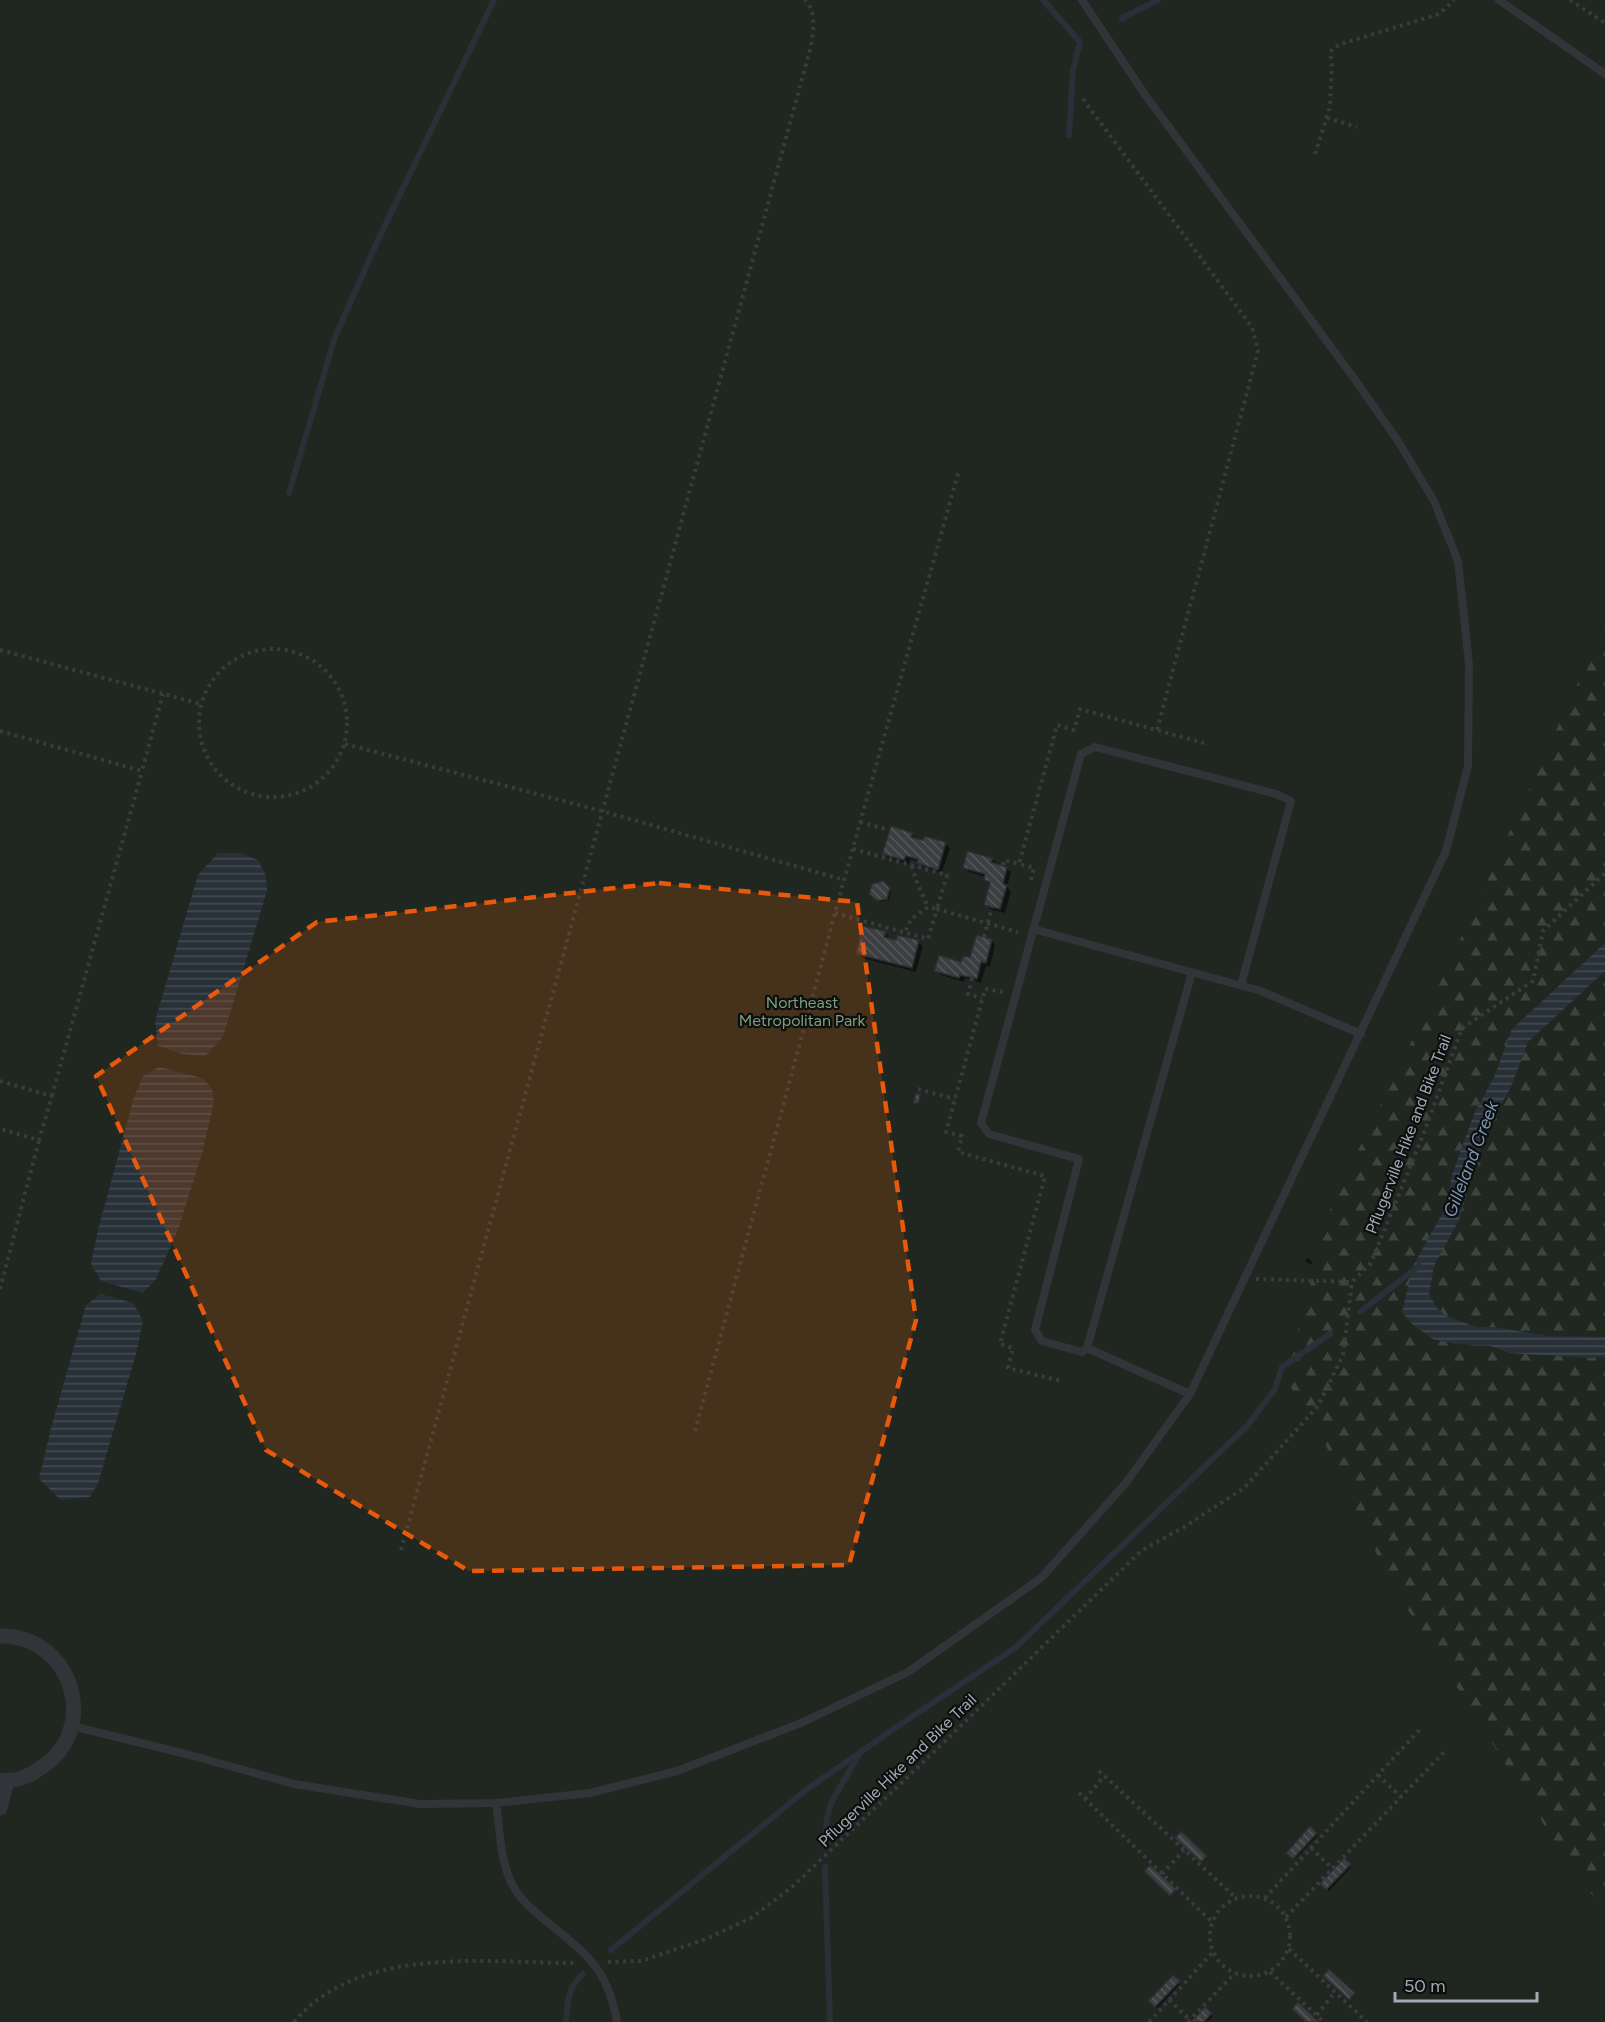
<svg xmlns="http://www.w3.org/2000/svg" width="1605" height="2022" viewBox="0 0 1605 2022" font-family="Figtree,sans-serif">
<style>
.green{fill:#1f2720}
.forest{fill:url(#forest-firs)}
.water{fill:url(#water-rules)}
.shadow{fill:#0007}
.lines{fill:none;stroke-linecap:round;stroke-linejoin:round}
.stream{stroke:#283138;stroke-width:6}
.building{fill:url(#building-back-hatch);stroke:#2d2c30;stroke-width:1.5}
.path{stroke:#393b41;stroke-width:4;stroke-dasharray:3 4.5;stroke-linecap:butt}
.service{stroke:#333439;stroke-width:8}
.minor{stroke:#333439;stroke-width:15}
.marked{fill:#e8590c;fill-opacity:0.2;stroke:#e8590c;stroke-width:4.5;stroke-dasharray:12 8;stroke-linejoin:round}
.labels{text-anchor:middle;stroke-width:4.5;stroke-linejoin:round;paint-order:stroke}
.park-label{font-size:16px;fill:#7aa17d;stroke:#0e0e0f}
.street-label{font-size:16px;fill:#a4a9b5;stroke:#0e0e0f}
.water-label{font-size:18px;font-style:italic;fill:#7997b2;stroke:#0e0e0f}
</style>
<defs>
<pattern id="forest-firs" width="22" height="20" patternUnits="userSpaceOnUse" patternTransform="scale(1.5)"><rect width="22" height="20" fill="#1f2720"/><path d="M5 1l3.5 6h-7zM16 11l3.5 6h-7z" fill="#3d443e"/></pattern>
<pattern id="water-rules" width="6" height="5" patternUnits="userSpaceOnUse" patternTransform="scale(1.5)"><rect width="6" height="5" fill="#283138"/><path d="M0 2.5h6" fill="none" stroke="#444c53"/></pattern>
<pattern id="building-back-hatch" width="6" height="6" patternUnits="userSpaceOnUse" patternTransform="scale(1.5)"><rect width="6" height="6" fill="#3d3e41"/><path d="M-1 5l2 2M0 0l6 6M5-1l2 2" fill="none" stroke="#56575a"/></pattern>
</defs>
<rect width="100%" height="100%" fill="#131314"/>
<rect class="green" x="0" y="0" width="1605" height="2022"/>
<path class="forest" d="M1605 624V1908L1581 1883 1389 1580 1320 1433 1285 1378 1332 1204 1442 979Z"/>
<g class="water">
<path d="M218 853H241L258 860 266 876 267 891 223 1037 205 1056 182 1054 158 1046 155 1021 198 875Z"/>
<path d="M1605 943V971L1528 1042 1511 1087 1484 1135 1459 1220 1434 1266 1429 1294 1437 1308 1446 1316 1476 1327H1494L1549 1336 1605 1337V1357L1589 1358 1510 1353 1491 1346 1456 1344 1433 1339 1412 1324 1402 1312 1414 1264 1446 1207 1452 1175 1474 1114 1495 1075 1512 1029Z"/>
<path d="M159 1067 202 1078 212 1089 214 1102 202 1154 178 1230 156 1279 143 1293 101 1281 91 1264 98 1230 134 1097 143 1076Z"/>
<path d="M101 1294 133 1303 143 1321 136 1354 98 1483 90 1497 61 1500 39 1479 51 1428 86 1305Z"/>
</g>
<g class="shadow">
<path d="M912 834 916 840 945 843 950 848 942 873 923 867 919 862 910 859 909 864 888 858 884 853Z"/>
<path d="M992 859 1011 872 1007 887 1011 891 1005 913 990 909 986 904 990 884 985 880 986 877 969 872 965 868Z"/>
<path d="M882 883 891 892 889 900 880 902 871 893Z"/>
<path d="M864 927 885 933 881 944H883L887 934 889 937V939L897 942 898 937 918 942 923 946 916 972 862 958 858 953Z"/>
<path d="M991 940 995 945 990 967 986 966 981 983 965 978 964 982 941 975 936 971 971 959Z"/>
<path d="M1307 1258 1313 1262 1311 1265 1305 1261Z"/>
<path d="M1310 1829 1318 1835 1295 1859 1288 1853Z"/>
<path d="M1344 1860 1351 1867 1329 1891 1322 1884Z"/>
<path d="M1173 1977 1180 1984 1158 2008 1150 2001Z"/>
<path d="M1205 2009 1213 2016 1207 2022H1193Z"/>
</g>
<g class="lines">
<g class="stream">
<path d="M1043 0 1080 42 1073 70 1069 135"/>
<path d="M1122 19V18L1158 0"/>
<path d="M289 493 335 337 378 240 494 0"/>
<path d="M1360 1312 1419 1266"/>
<path d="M825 1840 827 1818 831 1803 858 1756"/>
<path d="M825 1867 830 2022"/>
<path d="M611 1950 806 1790 901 1724 1015 1648 1247 1426 1275 1389 1282 1367 1330 1334"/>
<path d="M566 2022C567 2004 568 1986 583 1974"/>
</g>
</g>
<g class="building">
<path d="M891 826 913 833 911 837 923 840 924 836 946 842 938 870 917 863 918 859 906 856 904 860 882 854Z"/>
<path d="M967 851 993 858 991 862 1007 867 1003 884 1007 885 1000 909 984 905 990 882 984 880 985 874 963 868Z"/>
<path d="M883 881 890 888 887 899 877 901 869 894 872 884Z"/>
<path d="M863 926 886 931 884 937 896 940 897 935 919 940 912 968 856 954Z"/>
<path d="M977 935 992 939 986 963 981 962 977 979 960 975 959 978 934 971 939 955 961 962 963 956 970 957 976 936Z"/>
<path d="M916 1093 921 1094 918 1104 913 1103Z"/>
<path d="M1310 1826 1317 1833 1293 1859 1286 1853Z"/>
<path d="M1181 1831 1207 1856 1201 1862 1175 1838Z"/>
<path d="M1344 1858 1351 1864 1326 1890 1320 1884Z"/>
<path d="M1150 1865 1176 1889 1170 1896 1144 1871Z"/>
<path d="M1329 1969 1355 1993 1349 2000 1323 1976Z"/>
<path d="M1173 1975 1180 1981 1155 2007 1148 2001Z"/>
<path d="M1298 2002 1319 2022H1306L1292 2009Z"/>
<path d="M1205 2007 1212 2013 1204 2022H1191Z"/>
</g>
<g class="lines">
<g class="path">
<path d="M1570 0 1605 23"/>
<path d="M1083 99 1252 327 1258 351 1157 730"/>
<path d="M1327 118 1357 127"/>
<path d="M1315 154 1330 107 1332 61 1330 54 1332 49 1341 44 1439 14 1454 0"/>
<circle cx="273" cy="723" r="74"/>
<path d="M0 650 201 704"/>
<path d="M0 731 142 771 163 694"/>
<path d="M345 744 602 811 844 880"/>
<path d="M860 822 889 830"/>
<path d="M853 849 947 875 937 909 928 907 911 919 905 932"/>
<path d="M1003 865 1004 860 1019 864"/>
<path d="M912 866 917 883 928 907"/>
<path d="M1031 880 1034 868 1019 864 1057 725 1074 730 1080 709 1204 743"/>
<path d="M835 913 928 939 937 909 1018 932"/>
<path d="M984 937 992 907"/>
<path d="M972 978 968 994 982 998"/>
<path d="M1003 992 985 989 946 1132 962 1136 958 1152 1045 1176 1000 1344 1013 1348 1008 1368 1061 1381"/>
<path d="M0 1081 52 1096 39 1140 0 1129"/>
<path d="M918 1089 955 1099"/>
<path d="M52 1096 142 771"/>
<path d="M1256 1279 1352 1282 1371 1263 1423 1135 1462 1028 1533 981 1543 931 1605 873"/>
<path d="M0 1289 39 1140"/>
<path d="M695 1431 844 880 959 470"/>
<path d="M401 1550 811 46C813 31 817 12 805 0"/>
<path d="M1099 1771 1236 1898"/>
<path d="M1378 1775 1401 1797"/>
<path d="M1079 1793 1212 1922"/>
<path d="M1085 1799 1104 1776"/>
<path d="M1311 1848 1333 1869"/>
<path d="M1162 1874 1184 1850"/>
<circle cx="1250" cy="1936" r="40"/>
<path d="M1265 1898 1422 1727"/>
<path d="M1286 1917 1445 1751"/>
<path d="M1289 1949 1367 2022"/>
<path d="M608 1962 641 1961 706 1939 751 1918 792 1887 938 1748 1141 1551 1184 1527 1244 1488 1318 1406 1343 1355 1352 1282"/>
<path d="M1270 1972 1324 2022"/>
<path d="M1169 2000 1190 2020"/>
<path d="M1317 2015 1335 1992"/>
<path d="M294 2022C360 1944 485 1963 576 1963"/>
<path d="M1149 2022 1213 1952"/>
<path d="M1188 2022 1235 1973"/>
</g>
<g class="service">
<path d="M1499 0 1605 74"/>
<path d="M1033 929 1261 991 1361 1034"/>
<path d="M1192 972 1087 1348 1082 1352 1042 1341 1035 1330 1079 1159 989 1134 981 1123 1081 754 1095 747 1276 794 1291 801 1241 985"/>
<path d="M1087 1348 1190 1394"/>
<path d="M72 1726 186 1754 294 1784 420 1804 496 1803 590 1793 677 1771 801 1723 908 1672 1041 1578 1125 1484 1190 1394 1446 851 1468 766 1469 664 1458 561 1434 501 1398 441 1356 381 1146 96 1082 0"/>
<path d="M496 1803C500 1830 500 1860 512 1884 520 1900 533 1910 546 1921 586 1954 608 1968 617 2022"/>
</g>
<g class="minor">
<path d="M0 1636C73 1635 102 1731 39 1769 28 1777 14 1782 0 1780"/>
<path d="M0 1808 7 1781"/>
</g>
</g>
<path class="marked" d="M659 883 857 902 916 1320 849 1565 469 1571 266 1450 96 1076 317 922Z"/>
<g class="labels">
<g class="park-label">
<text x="802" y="1008">Northeast<tspan x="802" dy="18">Metropolitan Park</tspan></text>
</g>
<g class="street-label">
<text transform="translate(1408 1134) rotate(-69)" y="6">Pflugerville Hike and Bike Trail</text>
<text transform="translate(897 1770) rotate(-44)" y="6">Pflugerville Hike and Bike Trail</text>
</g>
<g class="water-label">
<text transform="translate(1471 1159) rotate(-69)" y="6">Gilleland Creek</text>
</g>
</g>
<path d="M1395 1992v9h142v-9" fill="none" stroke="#a4a9b5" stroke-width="3"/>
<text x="1404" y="1992" font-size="18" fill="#a4a9b5" stroke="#0e0e0f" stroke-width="4.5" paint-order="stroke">50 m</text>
</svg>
